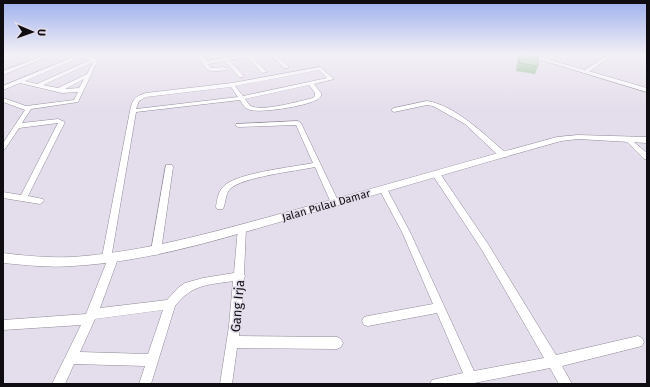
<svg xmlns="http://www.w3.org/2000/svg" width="650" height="387" viewBox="0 0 650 387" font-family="'Fira Sans',sans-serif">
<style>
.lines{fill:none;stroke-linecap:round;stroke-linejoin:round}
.minor-casing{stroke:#908997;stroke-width:1}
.tertiary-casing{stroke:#908997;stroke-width:1}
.secondary-casing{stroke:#908997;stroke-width:1}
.minor{fill:#fff;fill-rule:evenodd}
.tertiary{fill:#fff;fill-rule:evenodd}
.secondary{fill:#fff;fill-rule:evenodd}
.wall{fill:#7eb57d}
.building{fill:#93d291;stroke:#679366}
.labels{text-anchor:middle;stroke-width:3;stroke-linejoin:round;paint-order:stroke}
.street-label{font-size:11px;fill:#0f0d11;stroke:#e4ddeb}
.near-street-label{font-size:13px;fill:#0f0d11;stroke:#e4ddeb}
</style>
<rect width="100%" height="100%" fill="#e4ddeb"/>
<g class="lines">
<g class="minor-casing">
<g id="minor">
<path d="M15 55H20L3 61V58Z"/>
<path d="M78 55C84 55 94 56 98 60L78 102 31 109 22 123 58 119 65 122 28 196 43 199 44 201 40 204 3 198V192L21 195 58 123 19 128 5 149 3 150V143L25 110 3 102V98L26 106 74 100 78 92 62 93 20 83 3 90V86ZM81 57 90 60 37 84 25 81ZM93 62 87 74 58 88 43 85ZM84 79 79 88 65 89Z"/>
<path d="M198 55H202L206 61 243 55H250L267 72 262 73 247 57 229 60 243 75V77H239L225 61 208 64 211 68 224 67 227 69 226 70C206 73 207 71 198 55Z"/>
<path d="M271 55H275L288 66V68H284Z"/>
<path d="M309 55H318L302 58 300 57Z"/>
<path d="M552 55H557L546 61 542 60Z"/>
<path d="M608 55H613L587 73H583V71Z"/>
<path d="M320 67 334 79 314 84 321 93V96C320 97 318 100 316 100 306 106 262 113 251 110 245 109 243 105 240 100L136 112 112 253H117L119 256 100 308 167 300 178 288 185 283 203 278 234 273 238 228 239 226H245L246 228 244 274 245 276 244 279 239 336 337 337 341 339 343 343 341 347 337 349 237 348 232 384H220L229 326 233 281C208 285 192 284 175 306L151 384H139L145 366 74 364 65 384H52L81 325 3 330V320L86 314 107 261 104 260 102 257 130 111C132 100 135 96 146 93L232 83ZM319 70 327 78 243 96 235 86ZM309 85 315 93V96L313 98C300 101 262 112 251 106 249 105 247 102 245 99ZM231 87 238 97 136 109 139 101 146 97ZM163 310 148 354 80 352 95 319Z"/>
<path d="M427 101C455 105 485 135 506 153L507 155 506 157H500L465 124 433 106 427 105 394 112 391 110 394 108Z"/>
<path d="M298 121 301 123 339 203 338 205H332L315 167C296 171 242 177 230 189 225 194 226 203 223 209H217L216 207C217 200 218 192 223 187 234 173 294 167 313 163L296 125 238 127 235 125 236 124Z"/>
<path d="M627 137 629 138 647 153V159H644L624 139Z"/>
<path d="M166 165H172L173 167 161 251 159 254 156 255 153 254 151 251Z"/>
<path d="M433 172H439L488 244 556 355 638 336 642 338 644 342 642 346 562 366 572 384H559L550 368 469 384H430L432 380 463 373 437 313 368 326 364 325 362 321 364 317 368 316 433 304 402 232 379 189 383 186 387 189 410 232 474 371 544 358 482 250 432 174Z"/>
</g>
</g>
<g class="tertiary-casing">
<g id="tertiary">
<path d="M45 55H52L3 75V71Z"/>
<path d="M578 135 647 137V143L578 139 561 141C471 166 383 193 293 218 221 239 148 262 72 266 49 268 26 265 3 263V253C26 256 49 258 72 257 147 252 220 230 291 211 380 187 468 161 557 137Z"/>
</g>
</g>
<g class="secondary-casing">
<path id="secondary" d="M525 55H533L647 88V92Z"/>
</g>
<use href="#minor" class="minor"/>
<use href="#tertiary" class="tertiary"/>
<use href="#secondary" class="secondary"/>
</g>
<path class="wall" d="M519 55 538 66 535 74 516 71 517 62Z"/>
<path class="building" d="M520 55 538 57V66L519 63Z"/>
<linearGradient id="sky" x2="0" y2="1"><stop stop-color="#9eb0ed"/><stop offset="0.5" stop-color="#f3f0f6"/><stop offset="1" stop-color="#f3f0f6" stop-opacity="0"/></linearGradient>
<rect width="650" height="109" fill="url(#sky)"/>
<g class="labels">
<g class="street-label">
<text transform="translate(326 205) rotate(-16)" y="4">Jalan Pulau Damar</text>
</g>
<g class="near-street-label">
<text transform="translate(237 306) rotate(-85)" y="5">Gang Irja</text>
</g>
</g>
<rect width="650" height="387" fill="none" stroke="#0f0d11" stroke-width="8"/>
<g transform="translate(32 32) rotate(92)" stroke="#e4ddeb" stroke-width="3" paint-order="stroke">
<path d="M0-3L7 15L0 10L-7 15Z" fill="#0f0d11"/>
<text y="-6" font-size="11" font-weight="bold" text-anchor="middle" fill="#0f0d11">U</text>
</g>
</svg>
